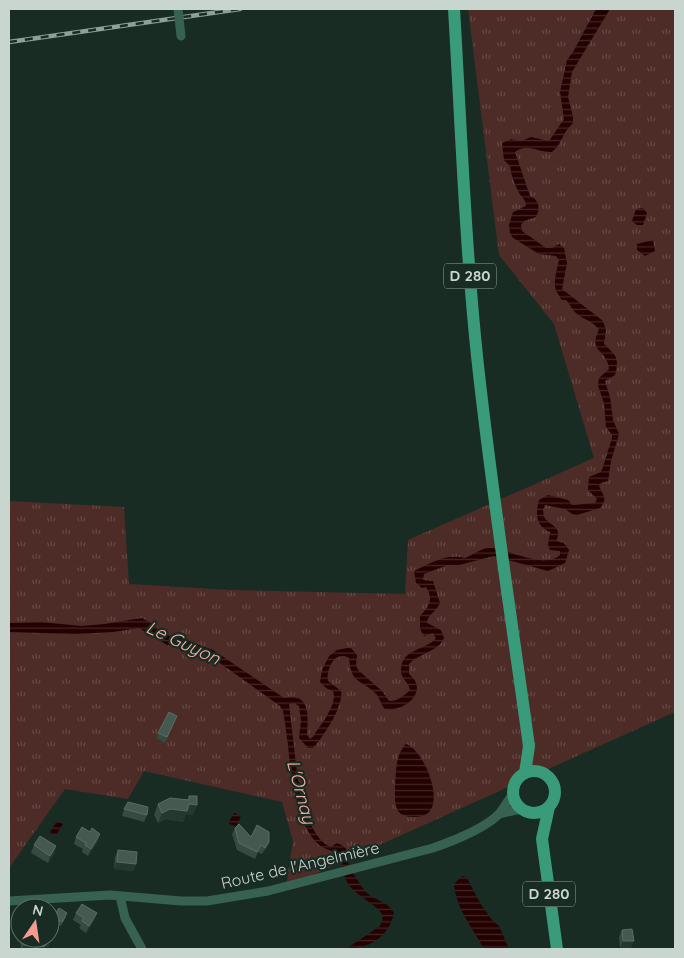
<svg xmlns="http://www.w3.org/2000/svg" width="684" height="958" viewBox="0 0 684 958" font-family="Quicksand,sans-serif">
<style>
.grass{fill:url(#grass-tufts)}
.water{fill:url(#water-rules)}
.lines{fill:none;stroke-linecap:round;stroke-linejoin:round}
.minor{stroke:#376251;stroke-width:9}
.primary{stroke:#3a9b7a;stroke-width:12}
.rail-casing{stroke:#919f99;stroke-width:4.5}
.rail{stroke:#182c24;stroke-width:2.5;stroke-dasharray:8;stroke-linecap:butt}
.minor-bridge{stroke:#376251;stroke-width:9}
.wall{fill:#364a42}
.shaded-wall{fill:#23382f}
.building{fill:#465951;stroke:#5a6d65}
.labels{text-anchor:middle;stroke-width:4.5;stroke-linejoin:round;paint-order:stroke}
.shield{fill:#182c24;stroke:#94a29c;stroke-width:1}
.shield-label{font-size:15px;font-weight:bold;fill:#c9d5cf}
.street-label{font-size:16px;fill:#c9d5cf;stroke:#182c24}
.water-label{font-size:18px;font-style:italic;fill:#fbaea2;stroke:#182c24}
</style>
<defs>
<pattern id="grass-tufts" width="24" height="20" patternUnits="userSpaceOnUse" patternTransform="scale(1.25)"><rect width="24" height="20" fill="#4d2b26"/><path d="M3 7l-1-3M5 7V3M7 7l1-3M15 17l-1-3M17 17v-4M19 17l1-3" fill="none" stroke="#654944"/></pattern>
<pattern id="water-rules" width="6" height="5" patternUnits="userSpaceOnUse" patternTransform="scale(1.25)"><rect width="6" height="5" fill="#230101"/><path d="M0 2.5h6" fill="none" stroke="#422525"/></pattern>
</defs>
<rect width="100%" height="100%" fill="#182c24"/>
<path class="grass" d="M468 9H675V712L286 887 293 841 282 802 144 771 128 799 65 789 9 868V501L124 507 129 584 230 590 405 594 408 540 594 458 554 324 499 255Z"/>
<g class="water">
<path d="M596 9H610L572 72 568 97 573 117V123L566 131 558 146 552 152C538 153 528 142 515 152L530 196C540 200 540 209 536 217L524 221 521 225 522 231 546 248H552L559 244 564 248 567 263 562 289 603 321 606 330 604 344C615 355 620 356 615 375L605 381 610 397 613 420 619 434 611 461 608 481 601 483 599 486C603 495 608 499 600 508L577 515 572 514 565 509 545 505 543 510 544 517C550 526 563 527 556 541L564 543 569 550 565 563 548 571 494 556 459 565H448L424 574 423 580 433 581 440 603C437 611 427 615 427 623L441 630 444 638C438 652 419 653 409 664V674C431 692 402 713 385 709 381 705 380 699 377 695 362 678 351 686 349 658 335 650 326 669 328 681L341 691C344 706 323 737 313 748H308L299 738 301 721 299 706 294 703 289 704 298 781 302 785 300 792C306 809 312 840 331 847L337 843C352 849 346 854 349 865 350 869 363 889 366 892 375 901 388 901 394 913 389 937 369 949 346 949L380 926C382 922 383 919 382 914 378 906 356 895 349 885 343 877 342 863 339 854 333 851 323 849 318 844 293 821 290 756 285 723L283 711 280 706 210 656 183 647 167 645 139 628 113 632 76 634 9 632V623L41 622 81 626 105 624 142 618 151 623 164 635 181 638 213 650 284 698C311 693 308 715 307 735L310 739 313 737C320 725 338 705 333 691L326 688 320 682 322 670 329 656 337 650 347 648H351L357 655 356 665 358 670 382 691 389 701C397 702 405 695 410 690 409 682 402 680 401 672 400 648 426 651 436 638L433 633 424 636 420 629V616C429 607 434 599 426 587L422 588 416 583 414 571C431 563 446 553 465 558 473 555 482 547 491 548 510 549 543 570 560 555V551L550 550 548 545 550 532C536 526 535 514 539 500L548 495 568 500 572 505 595 503 597 499 588 490 589 477 601 472 603 467 612 438V435L606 427 604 403 598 386 599 378 609 369C608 350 587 352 599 330 594 321 583 320 576 313 572 310 570 304 566 300H562C550 287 556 275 559 260L556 256 539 254 513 238 510 233 509 225 513 212 526 206C526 199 521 197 518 191 514 183 511 175 510 166L504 160 502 143 511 139 521 141 531 137 549 141 564 119 560 92 567 60 573 52Z"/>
<path d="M643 208 647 213 643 225H637L632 221 636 209Z"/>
<path d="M653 240 655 251 645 256 637 250V244Z"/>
<path d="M406 744C423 750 442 795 430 811 423 819 404 819 398 811 394 804 395 796 395 788 396 773 395 755 406 744Z"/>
<path d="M234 813 241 816 236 827 228 823Z"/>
<path d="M57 821 63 824 56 835H53L50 832Z"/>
<path d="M462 876 467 878 480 903 492 920 499 926 509 949H484C473 928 456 909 454 884Z"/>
</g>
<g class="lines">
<g class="minor">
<path d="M499 814 521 809"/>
<path d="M120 896 125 918 142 949"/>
<path d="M9 901 110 895 181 901H207L268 891 433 848C453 841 484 829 499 814 504 808 508 800 513 794"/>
</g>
<g class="primary">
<path d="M454 9C461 125 465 241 477 356 491 487 511 616 529 746L525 773"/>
<circle cx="534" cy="792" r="21"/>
<path d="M549 807 542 839 557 949"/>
</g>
<g class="rail-casing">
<path id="rail" d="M9 42 240 9"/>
</g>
<use href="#rail" class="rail"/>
<path class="minor-bridge" d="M178 9 181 36"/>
</g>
<g class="wall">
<path d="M175 721 165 743 156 738 158 733Z"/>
<path d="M189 796 193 815 186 814 183 822 166 819 158 823 154 815 158 804 188 800Z"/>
<path d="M124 809 147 815 144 822 122 816Z"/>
<path d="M235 828 251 837 267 848 262 854 258 852 255 859 237 850 232 834Z"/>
<path d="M76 837 98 841 88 856 82 852 83 849 74 844Z"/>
<path d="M34 845 56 846 54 854 48 863 31 853Z"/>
<path d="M118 850 136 864 133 871 114 869 115 857Z"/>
<path d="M76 913 94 920 86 933 79 928 81 925 73 920Z"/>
<path d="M53 917H66L61 926 51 920Z"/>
<path d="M622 930 631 948H620L619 937Z"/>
<path d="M20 938H50L48 947H45L44 949H21Z"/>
</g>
<g class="shaded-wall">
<path d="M189 804 197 805 193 815 186 814 183 822 166 819 158 823 162 813 170 809Z"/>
<path d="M100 834 98 841 88 856 91 849Z"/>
<path d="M269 842 267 848 262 854 265 848Z"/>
<path d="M56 846 54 854 48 863 50 856Z"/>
<path d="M117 862 136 864 133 871 114 869Z"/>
<path d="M97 913 94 920 86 933 89 926Z"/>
<path d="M50 940 48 947H45L44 949H36V947L45 941Z"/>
<path d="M623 941H634L631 948H620Z"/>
<path d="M36 944 34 949H22L24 945Z"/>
</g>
<g class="building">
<path d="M169 712 177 716 167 737 158 733Z"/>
<path d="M189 796H197V805L189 804 187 811 170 809 162 813 158 804 170 798 189 800Z"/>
<path d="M128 802 148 807 147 815 124 809Z"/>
<path d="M239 824 251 837 257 825 269 832V842L265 848 261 845 257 852 239 843 235 828Z"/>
<path d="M82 827 90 832 92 828 100 834 91 849 85 845 86 843 76 837Z"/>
<path d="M40 836 56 846 50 856 34 845Z"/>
<path d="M118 850 137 852 136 864 117 862Z"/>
<path d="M82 904 97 913 89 926 82 921 84 918 76 913Z"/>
<path d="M59 908 67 913 62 922 53 917Z"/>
<path d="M632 929 634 941H623L622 930Z"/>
<path d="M23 938H50V940L45 941V946L36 947V944L24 945Z"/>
</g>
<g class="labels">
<g class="shield">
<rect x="444" y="263.5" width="52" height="25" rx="4"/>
<rect x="523" y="881.5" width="52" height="25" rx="4"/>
</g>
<g class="shield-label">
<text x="470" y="281">D 280</text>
<text x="549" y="899">D 280</text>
</g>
<g class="street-label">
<text transform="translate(300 865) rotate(-13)" y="6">Route de l'Angelmière</text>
</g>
<g class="water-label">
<text transform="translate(183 643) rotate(25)" y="6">Le Guyon</text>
<text transform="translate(301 792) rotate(75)" y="6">L'Ornay</text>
</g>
</g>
<rect width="684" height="958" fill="none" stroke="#c9d5cf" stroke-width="20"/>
<g transform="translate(35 923) rotate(13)"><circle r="24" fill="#182c24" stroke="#5f7068"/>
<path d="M0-4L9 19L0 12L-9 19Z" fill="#f59c90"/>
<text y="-8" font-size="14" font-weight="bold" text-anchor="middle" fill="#c9d5cf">N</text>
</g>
</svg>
